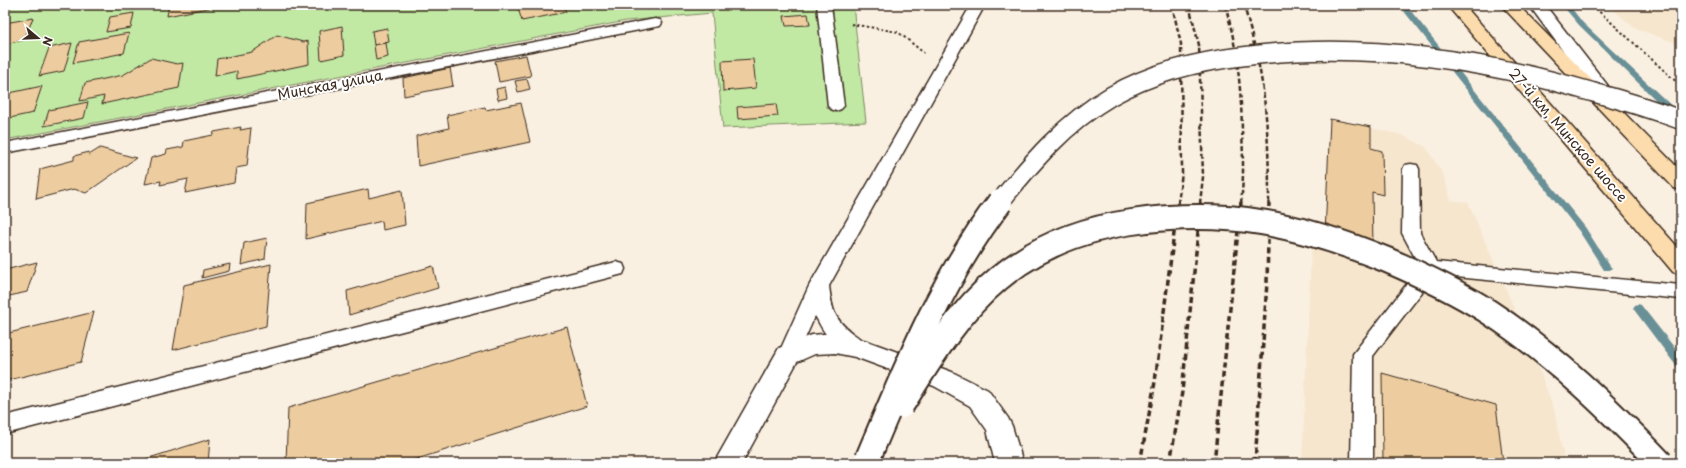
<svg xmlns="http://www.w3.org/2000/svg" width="1686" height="468" viewBox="0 0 1686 468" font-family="'Playpen Sans',sans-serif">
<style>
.built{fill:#f6e6ce}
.green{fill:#c1e9a4;stroke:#7e8a61}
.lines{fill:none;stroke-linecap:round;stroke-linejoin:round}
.stream{fill:#699097;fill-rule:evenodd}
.building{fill:#edcd9f;stroke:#3b2a1e}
.lane-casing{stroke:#3b2a1e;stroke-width:3}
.street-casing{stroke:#3b2a1e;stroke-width:3}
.secondary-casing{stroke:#3b2a1e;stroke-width:3}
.highway-casing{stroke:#3b2a1e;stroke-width:3}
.path{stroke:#3b2a1e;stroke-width:2;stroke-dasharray:2.5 2.5;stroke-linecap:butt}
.lane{fill:#fff;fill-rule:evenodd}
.street{fill:#fff;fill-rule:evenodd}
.secondary{fill:#fff;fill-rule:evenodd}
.highway{fill:#fcdcac;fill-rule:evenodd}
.rail-far1{stroke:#3b2a1e;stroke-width:2.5;stroke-dasharray:5 2.5;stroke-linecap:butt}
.rail{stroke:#3b2a1e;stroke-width:3.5;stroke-dasharray:6 3.5;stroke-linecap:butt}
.secondary-bridge-far1-casing{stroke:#3b2a1e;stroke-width:21;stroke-linecap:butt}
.secondary-bridge-casing{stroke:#3b2a1e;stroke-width:28;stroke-linecap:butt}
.secondary-bridge-far1{stroke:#fff;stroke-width:18}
.secondary-bridge{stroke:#fff;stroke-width:24}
.labels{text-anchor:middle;stroke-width:4;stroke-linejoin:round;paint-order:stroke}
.street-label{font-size:14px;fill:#3b2a1e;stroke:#fff}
</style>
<rect width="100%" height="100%" fill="#faf0e2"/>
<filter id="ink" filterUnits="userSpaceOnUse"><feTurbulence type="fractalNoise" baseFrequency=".025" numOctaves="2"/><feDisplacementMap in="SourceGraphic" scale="8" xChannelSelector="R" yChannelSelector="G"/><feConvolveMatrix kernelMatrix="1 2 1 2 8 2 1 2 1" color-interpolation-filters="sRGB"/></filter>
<g filter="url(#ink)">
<g class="built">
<path d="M1608 5H1681V45L1634 28Z"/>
<path d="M1330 119 1402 135 1426 147 1443 174 1451 200 1468 202 1528 340 1554 409 1565 463H1302L1311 251 1325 235Z"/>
</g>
<path class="green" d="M5 5H853L866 122 723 128 712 13 626 21 5 140Z"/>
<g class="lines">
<g class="stream">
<path d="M1399 5H1406L1585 227 1610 266 1612 268 1610 270H1604L1579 231Z"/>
<path d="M1562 5H1569L1583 23 1676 110 1677 112 1676 114H1670L1579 25Z"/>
<path d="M1638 304 1641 305 1681 356V368L1677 367 1635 311 1633 308 1635 305Z"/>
</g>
</g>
<g class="building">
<path d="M169 5H213V7L167 16Z"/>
<path d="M517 5H563L566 12 522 21Z"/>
<path d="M134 13 131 28 106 32 110 17Z"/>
<path d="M808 14 810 25 786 26 784 16Z"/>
<path d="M33 18 24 40 5 44V23Z"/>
<path d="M342 26 344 55 321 60 319 31Z"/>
<path d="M387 28 389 42 374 45 372 31Z"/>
<path d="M129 33 124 53 73 63 79 42Z"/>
<path d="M277 35 303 42 308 41 309 64 237 79V71L215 76 217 59 252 52Z"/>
<path d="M72 43 64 71 39 76 49 48Z"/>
<path d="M386 43 388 57 376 60 374 45Z"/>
<path d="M526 55 531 76 499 82 495 61Z"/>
<path d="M151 58 177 64 183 63 179 88 102 104 104 96 80 101 85 83 123 75Z"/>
<path d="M753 59 756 88 723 91 722 61Z"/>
<path d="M450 68 453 86 404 96 403 78Z"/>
<path d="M527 79 530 89 518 92 515 81Z"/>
<path d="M42 86 33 113 5 119V94Z"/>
<path d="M505 87 507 98 498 100 496 89Z"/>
<path d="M88 102 84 118 44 126 49 110Z"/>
<path d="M521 103 530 142 418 166 416 136 449 128 447 115 485 107 486 110Z"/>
<path d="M776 104 778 116 738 119 737 107Z"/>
<path d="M1330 119 1371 127V148L1382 151 1383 195 1372 192 1373 247 1325 235Z"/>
<path d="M241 127 240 130 251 128 247 166 236 168 234 183 185 193 188 179 160 185 161 181 145 184 151 158 166 154 167 150 183 147 184 141 213 135 214 132Z"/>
<path d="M100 148 136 158 86 193 74 189 36 199 40 169 74 160V156L89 152V155Z"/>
<path d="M368 189 369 198 402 190 405 225 383 230 382 221 306 239 307 203Z"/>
<path d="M267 238 265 259 241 265 244 243Z"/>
<path d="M37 262 27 292 5 297V270Z"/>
<path d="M230 264 229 271 202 278 203 270Z"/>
<path d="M271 264 266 326 173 350 184 285Z"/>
<path d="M433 266 438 288 349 315 347 291Z"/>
<path d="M94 312 81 362 5 381V334Z"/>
<path d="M567 327 587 406 404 463H286L288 408Z"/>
<path d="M1382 373 1496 405 1503 463H1383Z"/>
<path d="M210 439 208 463H133Z"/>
</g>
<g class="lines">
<g class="lane-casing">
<g id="lane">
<path d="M817 5H831L844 106 841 109 836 111 831 109 828 106Z"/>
<path d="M971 5H985L829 286C832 309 833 318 852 333 858 337 864 341 868 348L865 354C851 358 837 345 827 335 822 330 819 322 815 316L795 361 788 363 781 361 778 355 809 286Z"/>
<path d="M655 19 660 20 662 23 660 26 5 153V143Z"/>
<path d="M1411 164 1417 165 1419 169 1420 233 1436 262 1681 285V299L1435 275 1373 356V463H1351L1353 354 1420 267 1402 233 1403 169 1405 165Z"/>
<path d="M616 262 623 264 625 269 623 274 5 434V416Z"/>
</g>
</g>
<g class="street-casing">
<path id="street" d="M1529 5H1545L1622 104 1624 108 1622 112 1615 114 1608 112Z"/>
</g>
<g class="secondary-casing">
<path id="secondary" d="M835 333 867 341 952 372 988 390 1008 418 1012 426 1023 463H995L987 430 970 406 934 386 855 357 835 353 815 354 797 362 742 463H714L779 348 812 335Z"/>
</g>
<g class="highway-casing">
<g id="highway">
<path d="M1447 5H1464L1681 251V274L1673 272Z"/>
<path d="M1501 5H1518L1681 171V190L1674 188Z"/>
</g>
</g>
<g class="path">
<path d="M1592 5 1681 86"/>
<path d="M851 24 898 32 924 53"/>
</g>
<use href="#lane" class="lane"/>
<use href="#street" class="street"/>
<use href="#secondary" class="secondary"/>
<use href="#highway" class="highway"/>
<g class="rail-far1">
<path d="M1172 5 1181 44 1182 173 1178 203"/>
<path d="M1189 5 1199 45 1203 177 1200 203"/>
<path d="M1225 5C1237 45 1241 87 1242 130 1243 155 1244 179 1241 203"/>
<path d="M1244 5C1250 29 1257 53 1261 77 1268 119 1269 162 1269 203"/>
</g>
<g class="rail">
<path d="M1140 463 1155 382 1178 202"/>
<path d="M1170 463 1182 392 1201 202"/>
<path d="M1214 463 1241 202"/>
<path d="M1255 463 1267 282 1269 202"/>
</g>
<g class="secondary-bridge-far1-casing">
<path id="secondary-bridge-far1" d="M999 203C1032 162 1065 123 1111 96 1153 72 1199 61 1246 56 1363 41 1480 59 1592 92 1622 100 1652 109 1681 120"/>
</g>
<g class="secondary-bridge-casing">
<g id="secondary-bridge">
<path d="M901 406C929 361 957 313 998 279 1036 247 1083 229 1132 222 1228 208 1298 224 1387 260 1422 275 1456 291 1489 312 1553 354 1608 408 1661 463"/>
<path d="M868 458C905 370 942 278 1000 202"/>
</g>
</g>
<use href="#secondary-bridge-far1" class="secondary-bridge-far1"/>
<use href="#secondary-bridge" class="secondary-bridge"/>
</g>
</g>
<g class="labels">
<g class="street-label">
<text transform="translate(330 85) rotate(-11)" y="5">Минская улица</text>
<text transform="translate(1568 135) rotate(49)" y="5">27-й км, Минское шоссе</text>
</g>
</g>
<rect width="1686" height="468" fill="none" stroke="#fff" stroke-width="20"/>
<rect x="10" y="10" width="1666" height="448" fill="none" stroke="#3b2a1e" stroke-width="1.5" filter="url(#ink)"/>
<g transform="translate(38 38) rotate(109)" stroke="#ffffff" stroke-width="3" paint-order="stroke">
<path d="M0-3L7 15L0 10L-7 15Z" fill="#3b2a1e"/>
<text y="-6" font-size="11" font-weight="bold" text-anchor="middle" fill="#3b2a1e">N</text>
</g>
</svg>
